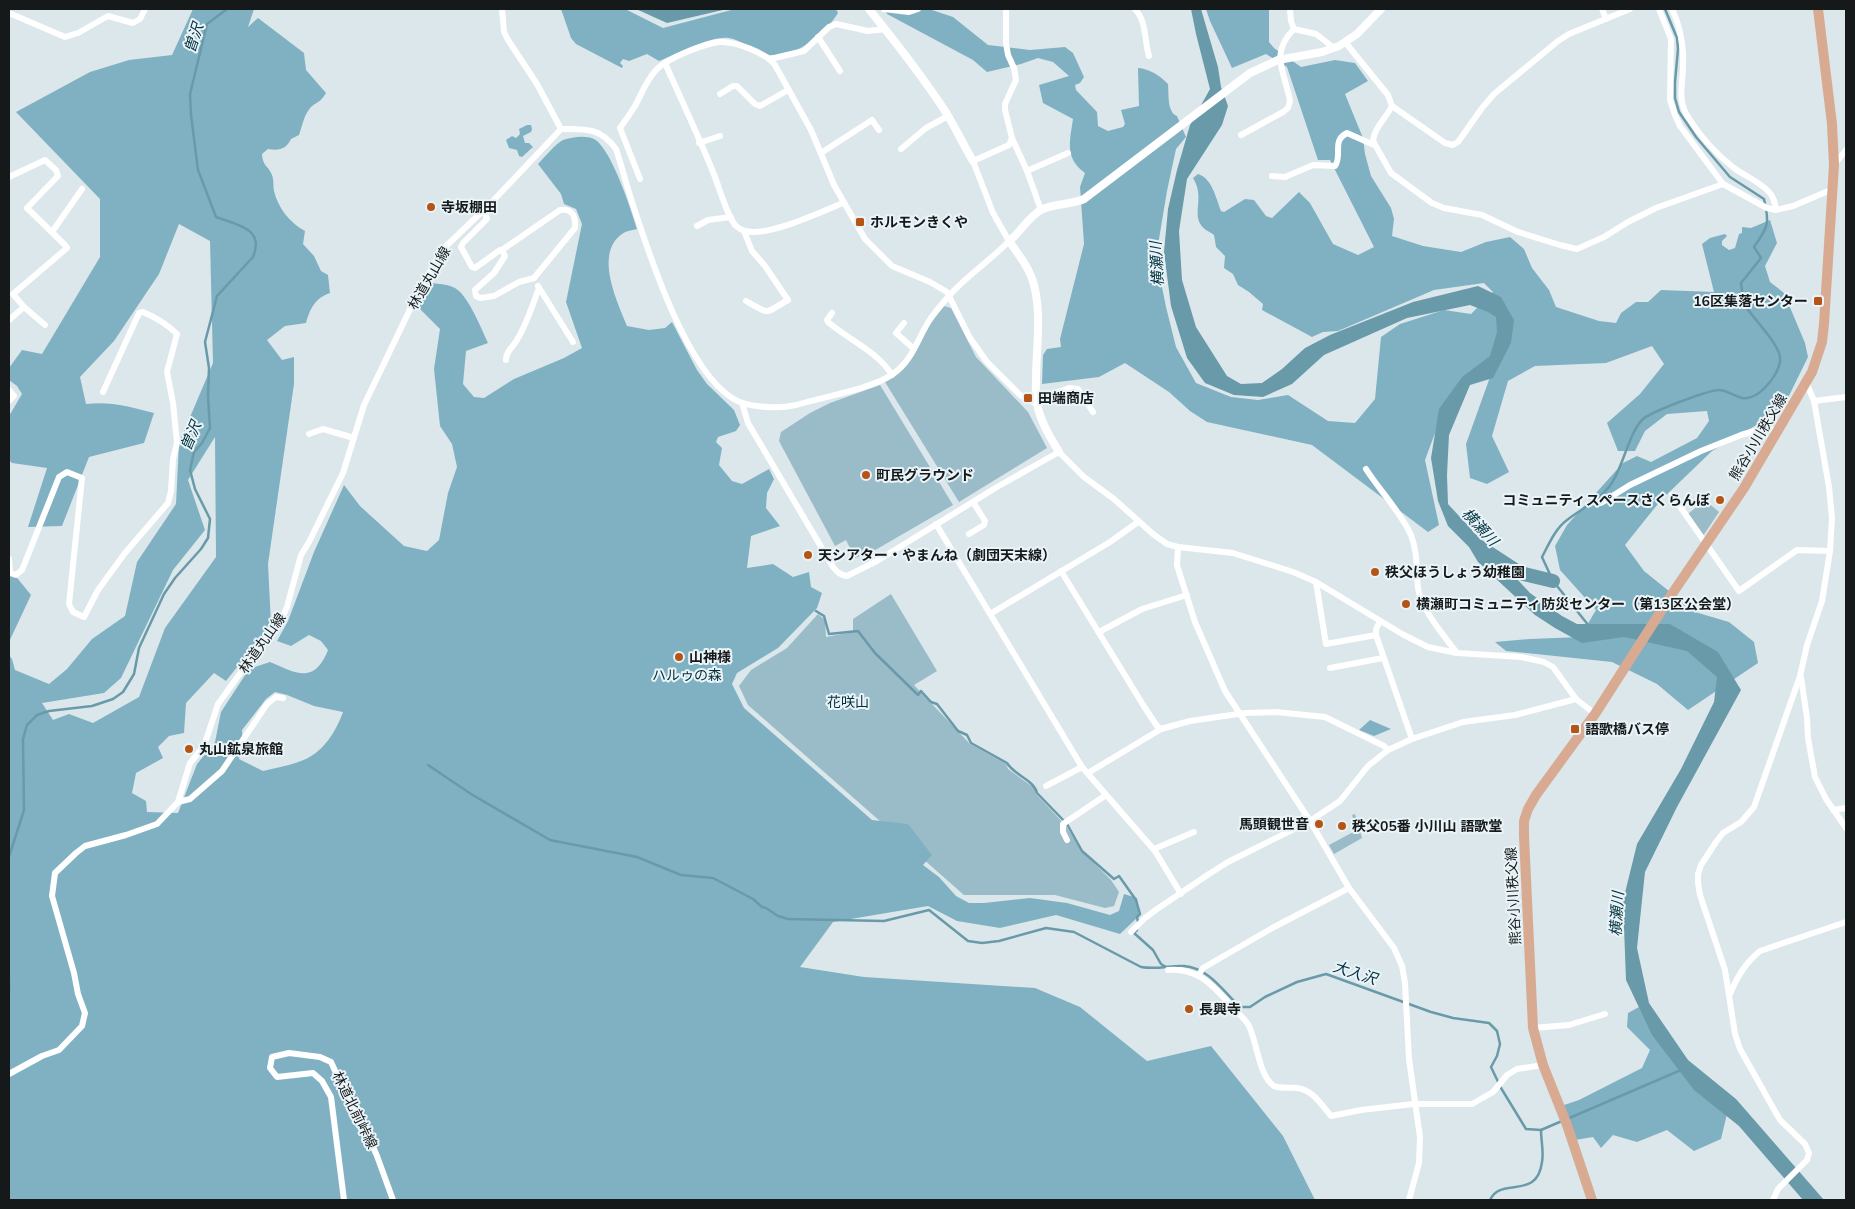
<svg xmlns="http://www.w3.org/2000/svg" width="1855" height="1209" viewBox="0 0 1855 1209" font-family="'Nunito Sans','Noto Sans JP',sans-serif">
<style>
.green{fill:#99bcc8}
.forest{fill:#80b1c2;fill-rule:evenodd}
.water{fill:#699aaa}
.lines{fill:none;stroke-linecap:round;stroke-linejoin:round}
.stream{stroke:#699aaa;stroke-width:2.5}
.river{stroke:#699aaa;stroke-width:14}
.minor{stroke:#fff;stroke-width:6}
.tertiary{stroke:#fff;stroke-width:8}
.primary{stroke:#d8aa92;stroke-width:10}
.poi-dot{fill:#b55415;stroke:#eaf4f8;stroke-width:2}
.labels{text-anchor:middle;stroke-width:4;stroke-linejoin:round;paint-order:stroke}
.poi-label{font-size:14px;font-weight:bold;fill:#15191a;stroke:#eaf4f8;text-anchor:start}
.street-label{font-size:14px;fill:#15191a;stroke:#eaf4f8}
.park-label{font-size:14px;fill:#002f3b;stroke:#eaf4f8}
.water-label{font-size:15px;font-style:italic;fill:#033340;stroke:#eaf4f8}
</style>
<rect width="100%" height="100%" fill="#dce7eb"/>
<g class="green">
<path d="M944 306 951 308 976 357 1028 412 1047 448 959 502 885 382C915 365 913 351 929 325 933 319 939 313 944 306Z"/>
<path d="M880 385 953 505 877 549 855 558 846 540 835 546 779 441 781 432 810 413 830 403Z"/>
<path d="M1705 500 1719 512 1703 536 1688 514Z"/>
<path d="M891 594 937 671 914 685 970 744 1006 764 1008 769 1034 788 1036 794 1066 826 1082 851 1111 880 1119 892 1114 906 1105 908 1055 895H964L748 705 739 686 751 670 787 648 818 614 825 620 826 637 853 632V619Z"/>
<path d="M1355 814 1362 838 1334 854 1329 845 1357 830 1352 815Z"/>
</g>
<g class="forest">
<path d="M193 9H254L248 27 258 18 304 53 306 70 326 93C320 103 318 101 311 107 304 114 302 127 299 135L291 139C286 149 280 151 268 149L262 154C263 167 268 165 272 175 274 180 273 186 274 191 278 208 290 223 305 231L303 244 314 256 321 271 328 275 330 293C315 298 310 309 306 323L285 326 267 340 282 360 294 357V384L268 564 271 624 226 681 214 673 186 703 184 733 169 736 158 747 163 758 136 773 132 793 146 801 147 812 178 813 197 764 215 742 221 712 249 669 270 662C296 673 314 685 328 650L321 641 309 635 291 646 277 641 288 621 314 552 344 485 360 506 404 546 427 551 439 540 448 493 457 467 452 444 440 426 434 369 440 329 418 307 431 283C439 284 448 284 455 288 468 295 482 330 488 343L466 351 463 384 474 397 484 398 514 379 564 358 582 348 566 302 582 224 576 209 564 204 561 194 538 164C545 157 555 144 563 140 572 137 586 135 594 139 611 148 631 209 637 229 633 230 626 231 622 234 594 254 617 301 627 326L649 330 665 328 672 322 697 370 707 384 734 410 740 425 736 431 718 437 716 442 722 448 719 465 732 481 742 484 769 469 774 479 767 493 766 508 780 526 751 536 747 568 773 564 793 577 809 572 811 587 822 593 817 608 778 648 737 673 732 684 744 708 872 820 908 824 932 855 923 865 939 877 956 896 969 903H984L1030 898 1067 903 1110 915 1119 911 1124 894 1137 898 1139 916 1120 934 1056 915 1000 928 957 921 928 906 833 922 800 967 864 977 1035 988 1080 1007 1147 1061 1211 1046 1283 1136 1315 1200H9V655L12 659 15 670 49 684 67 669 92 639 125 616 137 562 176 504 179 443 213 363 210 241 179 224 159 274 114 341 80 377 86 404C110 401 131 407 154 413L144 443 89 457 62 526 28 527 47 468 12 463 9 460V416L22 394 17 386 9 380V368L22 350 42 354 100 257V199L16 112 90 72 129 60 172 55ZM215 437 216 557 165 628 139 697 93 723 69 714 53 720 42 703 104 693 121 678 173 570 205 530 188 480ZM275 692 287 695 314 706 343 712C336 732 322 754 301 761 289 766 275 768 263 771L239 759 243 748 242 730 266 699Z"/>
<path d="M559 9H625L663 28 735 9H836L838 13C825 34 792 62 765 54 753 50 741 40 729 38 712 35 676 54 659 61L647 54 629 61 623 59 620 63 623 66 622 68 576 44 571 38 561 9Z"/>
<path d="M885 9H929L953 17 988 45 1030 50 1065 47 1073 53 1084 77 1080 83 1075 85 1076 90 1097 112 1098 126 1108 131 1123 127 1125 124 1121 110 1139 106 1138 68C1150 69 1159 75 1168 84 1169 95 1167 112 1177 116L1186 137 1176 149 1167 191 1156 257 1166 307 1176 347 1196 383 1231 397 1258 400 1288 395 1328 421 1355 423 1375 399 1381 337 1400 324 1444 310 1471 314 1493 292 1484 283 1434 290 1338 331 1323 332 1312 337 1262 310 1263 304 1249 292 1238 285 1233 274 1224 268 1225 256 1216 247 1214 235C1210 232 1203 229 1201 225 1192 213 1205 197 1193 178L1198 174C1212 178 1216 198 1221 211L1224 212 1245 199 1254 200 1266 216 1272 218 1299 192 1310 203 1333 244 1358 255 1374 247 1330 160H1318L1287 67 1266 54 1232 68 1210 21 1206 9H1269V42L1274 48 1301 67 1335 60 1355 63 1368 81 1345 94 1363 138 1365 154 1371 176 1391 208 1394 219 1392 236 1423 246 1461 252 1486 242 1510 237 1524 249 1532 268 1549 290 1556 307 1599 321 1616 323 1621 313 1636 302H1648L1661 290 1714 292 1702 244 1710 238 1725 234 1727 236 1722 241V245L1729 250 1735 248 1739 234 1742 233V227L1751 228 1770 220 1777 243 1765 266 1770 282 1784 293 1805 343 1808 357 1782 410 1712 451 1661 500 1625 545 1644 571 1695 612 1729 622 1754 642 1758 663 1688 710 1657 684 1612 662 1506 651 1495 642 1530 639 1580 637 1596 610 1560 570 1555 546 1567 525 1623 463 1637 456 1651 462 1697 438 1709 421 1707 411 1667 414 1645 431 1635 451H1618L1607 423 1640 394 1664 364 1652 346 1606 363 1535 366 1508 381 1492 436 1509 472 1487 484 1470 478 1466 444 1490 377H1469L1438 425 1425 460 1439 525 1428 532 1312 445 1207 422 1190 411 1169 392 1125 363 1099 377 1042 384 1043 355 1047 349 1061 347 1060 339 1084 244 1080 187 1085 173C1064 158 1070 140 1073 119L1043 103 1039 85 1069 76 1053 62 1038 58 1021 64 987 72 973 60 887 14Z"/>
<path d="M527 125H531L532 129 531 132 523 136 525 143H529L533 147 522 157 519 156 517 150 509 148 506 140 512 136 516 138 520 134 519 129Z"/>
<path d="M9 568 31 595 9 642Z"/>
<path d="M1370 720 1391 729 1374 736 1359 730Z"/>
<path d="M1639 1007 1727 1114 1721 1139 1694 1151 1667 1130 1637 1142 1613 1135 1601 1148 1593 1137 1575 1140 1564 1105 1579 1100 1642 1068 1650 1050 1627 1027 1628 1013Z"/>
</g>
<g class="water">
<path d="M636 9H727L667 23Z"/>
<path d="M1191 9H1201L1218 67 1221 87 1228 106 1222 125 1187 179 1179 231 1182 280 1196 327 1227 376 1241 384 1262 383 1282 369 1305 348 1330 335 1413 302 1478 286 1501 297 1514 320 1511 343 1493 378 1470 385 1449 435 1447 475 1448 504 1530 593 1562 616 1577 624H1670L1718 652 1741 690 1677 807 1645 872 1637 948 1649 1003 1688 1060 1736 1099 1824 1200H1803L1739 1126 1694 1090 1652 1035 1626 980 1623 901 1637 844 1681 769 1714 702 1717 677 1687 651 1624 637 1582 643 1555 628 1535 615 1478 562 1469 547 1448 526 1438 501 1431 458 1439 409 1462 377 1490 356 1497 332 1496 317 1488 312 1470 305 1407 318 1324 355 1292 384 1263 397 1234 395 1205 383 1187 358 1171 306 1164 252 1168 209 1177 170 1190 125 1210 89 1196 34Z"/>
</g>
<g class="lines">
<g class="stream">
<path d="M816 611 824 616 829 634 858 631 875 653 918 695 921 691 931 702 937 704 958 731 967 735 971 743 1007 763C1014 775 1034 780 1037 793L1067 824 1082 851 1114 879 1119 876 1136 900 1140 914 1137 917 1138 922"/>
<path d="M1589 626 1553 581 1542 557C1549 544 1555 529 1567 520 1581 509 1598 501 1609 487 1623 470 1628 433 1643 419 1651 412 1710 389 1720 390 1728 391 1734 396 1742 398 1758 401 1777 377 1780 362 1783 347 1755 321 1747 308 1743 300 1742 291 1741 283L1761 258 1754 247C1768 227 1770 224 1764 199L1730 177 1696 137 1679 112 1675 98V82L1678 49 1677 38 1665 9"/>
<path d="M428 765 471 794 550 840 637 857 681 875 713 878 753 899 762 907 766 908 778 916 788 919 884 921 929 910 968 941 982 943 999 941 1046 928 1074 932 1141 967C1158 970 1169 965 1184 966 1209 968 1223 991 1240 1007H1250L1265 997 1297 982 1326 974 1431 1012 1453 1018 1489 1023 1497 1031 1500 1044 1497 1056 1491 1067 1501 1088 1526 1129 1541 1130 1562 1121"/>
<path d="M9 857 24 810 23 739 27 725 37 715 49 711 92 706 113 699 123 692 134 674 139 648 164 594 175 578 201 549 208 538 210 519 195 489 190 470 194 452 202 443 210 428 208 396 209 368 205 342 217 296 253 257C265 228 237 225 216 217L198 170 191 115 190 94 207 24 227 9"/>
<path d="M1137 930 1134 933 1153 950 1161 964 1166 967"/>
<path d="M9 980V992"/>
<path d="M1567 1119 1681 1070"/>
<path d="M1490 1200C1501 1176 1537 1201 1542 1162 1544 1152 1541 1141 1541 1130"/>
</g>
<path class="river" d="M1480 547 1520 573 1553 581"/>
<g class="minor">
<path d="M502 9 504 32 508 40 537 84 561 129"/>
<path d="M884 9 909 12 918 9"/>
<path d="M1135 9C1147 22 1144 40 1149 56"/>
<path d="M1290 9 1291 21 1294 29 1316 34 1334 48"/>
<path d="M1602 9 1606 19"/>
<path d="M1659 9 1671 39 1670 100 1675 115 1680 126 1723 184 1767 208 1776 210 1793 206 1833 189"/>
<path d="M1672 9C1681 28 1684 48 1683 69 1682 86 1678 102 1688 117 1700 136 1716 154 1734 168 1745 176 1760 182 1769 192 1774 197 1775 203 1776 210"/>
<path d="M9 13 65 37 78 33 108 16 133 23 140 19 145 9"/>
<path d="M818 37 840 71"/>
<path d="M1345 42 1388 95 1392 106 1445 143 1453 145 1458 142 1482 108 1494 94 1558 41 1569 34 1630 9"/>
<path d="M770 59 804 51 829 27 836 24 868 31 885 29"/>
<path d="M665 63C681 99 698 135 713 172 719 186 726 214 735 225 737 227 741 230 745 231 769 237 820 212 843 203"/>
<path d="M720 94 733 86H737L755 104 760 106 788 90"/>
<path d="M1392 106C1386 118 1374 128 1373 141L1391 173 1432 203 1444 208 1482 215 1518 232 1560 245 1577 249 1604 237 1628 222 1656 208 1723 184"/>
<path d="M561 129C585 129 600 127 616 149 623 170 628 191 635 211 652 263 687 369 732 398 747 408 779 409 796 405 822 397 872 389 893 374 912 361 917 340 929 321 934 313 941 305 948 297 966 276 990 261 1009 241L993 213 973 161 1009 145 1012 138 1005 110V104L1016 80 1014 68 1008 55 1006 43V9"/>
<path d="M1241 135 1283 112 1288 108 1290 101C1285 72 1269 54 1294 29"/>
<path d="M1012 138 1027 171 1041 210"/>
<path d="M699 143 720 136"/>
<path d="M901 149 926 128 948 116"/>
<path d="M821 153 872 120 879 130"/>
<path d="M1834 165 1846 150"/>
<path d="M1027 171 1068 153"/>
<path d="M1272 176 1285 177 1313 165 1335 166C1343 155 1331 141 1347 133L1374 145"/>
<path d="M9 177 45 160 56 170 58 176 27 208 65 245 67 248 13 294 24 307 9 320"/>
<path d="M640 179 620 128C625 121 630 114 635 106 642 93 646 81 656 70 667 58 704 44 719 42 735 41 766 53 775 65L811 130 834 185 865 239 892 266 930 282 947 292 970 338 987 362 1020 395 1037 404"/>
<path d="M484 210 487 219 463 243 461 247 472 267 475 268 500 250H502L505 256 494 273 475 290 476 296 480 298 494 296 519 282 534 278 575 228C576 217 573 208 560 210L502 250"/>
<path d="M697 226 708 220 731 217"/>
<path d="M744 231 752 251 765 266 788 300C764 313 772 316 746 301"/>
<path d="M52 232 82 189"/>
<path d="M538 286 573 342"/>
<path d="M24 307 45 325"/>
<path d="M832 313 827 320 828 322C849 340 877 351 892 375"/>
<path d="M904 323 896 333 914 349"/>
<path d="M506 360C506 352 511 349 515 343 526 327 532 306 539 288"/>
<path d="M9 390 14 396 9 401"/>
<path d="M1036 400 1069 388 1078 389 1093 412"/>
<path d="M1814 401 1846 397"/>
<path d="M742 403 748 423 833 567C837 572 840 575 847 576L877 561 997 487 1059 452 1084 477 1114 499 1153 534 1167 544 1178 547 1233 553 1293 572 1316 582 1402 634 1428 647 1457 653 1521 657 1544 662 1553 667 1576 699 1595 714"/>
<path d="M309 434 323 429 354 438"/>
<path d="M1366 469C1380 491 1400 511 1411 535 1418 553 1416 570 1418 588 1421 609 1444 636 1457 653"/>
<path d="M1672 495 1739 591 1797 550 1830 551"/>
<path d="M1597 503H1601L1630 485 1701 451 1741 435 1765 428 1778 431"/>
<path d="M936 524 1082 767 1155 851 1181 894"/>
<path d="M969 534 984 525 985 521 973 502"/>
<path d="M1178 547 1177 565 1181 578 1195 622 1225 691 1310 821 1349 888 1394 948 1402 966 1405 983 1409 1059 1420 1137 1419 1163 1409 1200"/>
<path d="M9 559 10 573 16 575 22 570 59 477 67 472 82 478 69 604 73 612 84 617 98 590 125 553 168 503 171 491 173 459 177 443 173 403 167 372 177 334C168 325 155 317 143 312L139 313 103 392"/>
<path d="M1061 571 1145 708 1157 726 1161 729"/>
<path d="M1316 582 1326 644 1376 635"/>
<path d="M990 614 1110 542 1138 522"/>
<path d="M1380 621 1376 629V635L1412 739"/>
<path d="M1099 632 1142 609 1187 595"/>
<path d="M1330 668 1383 658"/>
<path d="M1801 677 1807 718 1808 738 1815 777 1826 799 1846 828"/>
<path d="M1088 773 1161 729 1190 721 1245 713 1276 712 1325 717 1384 746 1388 750"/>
<path d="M1046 786 1082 767"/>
<path d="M178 802 190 799 222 771 267 704 276 697 283 698"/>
<path d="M1833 810 1846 808"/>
<path d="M1067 840 1063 832V824L1106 795"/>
<path d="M1154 849 1194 832"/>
<path d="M1131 932 1145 918 1157 909 1209 874 1228 862 1310 821 1340 801 1368 766 1388 750 1412 739 1463 722 1515 715 1576 699"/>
<path d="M1168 970C1199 967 1215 988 1234 1009 1239 1014 1246 1020 1249 1026 1257 1042 1259 1077 1274 1086 1280 1089 1290 1087 1297 1088 1313 1090 1321 1104 1331 1116L1361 1110 1414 1104H1472L1493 1092 1507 1075 1517 1069 1543 1065"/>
<path d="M1198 976 1203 968 1274 927 1349 888"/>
<path d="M1730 994C1737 977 1745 963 1760 951L1846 922"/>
<path d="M1533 1028 1569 1025 1605 1014"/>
<path d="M9 1074 42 1056 59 1050 82 1026 85 1013 78 994 74 973 52 896 55 873 76 853 85 846 126 835 157 824 178 802 190 763 204 746 218 704 257 650 280 622 287 607 301 555 309 542 343 473 364 405 414 301 441 251 491 203 561 129"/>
<path d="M344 1200 331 1097 322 1081 313 1073 277 1077 270 1068 272 1057 289 1053 320 1057 331 1062 354 1112 367 1133 377 1156 393 1200"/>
<path d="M1773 1200 1778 1189 1807 1160 1809 1153 1805 1144 1780 1120 1740 1049 1735 1034 1725 970 1700 895 1698 883V874L1701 865 1716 842 1723 833 1741 822 1754 807 1800 676 1807 645 1822 601 1830 551 1832 518 1829 487 1814 401 1806 382"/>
</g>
<g class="tertiary">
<path d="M869 9C896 43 923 77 947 114 956 129 964 146 973 161"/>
<path d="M1059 452C1050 437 1040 421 1037 403 1035 396 1036 388 1036 380 1036 349 1042 316 1034 285 1030 269 1019 255 1009 241 1021 232 1028 217 1041 210 1054 203 1071 205 1084 199L1250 73 1278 60 1322 52 1339 46 1357 34 1381 9"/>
</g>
<path class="primary" d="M1592 1200 1567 1125 1543 1065 1533 1028 1524 836V821L1528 809 1536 795 1595 714 1672 594 1744 488 1812 372 1822 342 1824 324 1834 165 1832 124 1818 9"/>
</g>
<g class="poi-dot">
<circle cx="431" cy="207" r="5"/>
<rect x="855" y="217" width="10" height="10" rx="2.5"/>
<rect x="1813" y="296" width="10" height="10" rx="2.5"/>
<rect x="1023" y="393" width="10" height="10" rx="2.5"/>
<circle cx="866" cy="475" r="5"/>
<circle cx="1720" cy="500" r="5"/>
<circle cx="808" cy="555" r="5"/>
<circle cx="1375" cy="572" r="5"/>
<circle cx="1406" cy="604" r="5"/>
<circle cx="679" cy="657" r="5"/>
<rect x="1570" y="724" width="10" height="10" rx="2.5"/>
<circle cx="189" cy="749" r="5"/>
<circle cx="1319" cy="824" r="5"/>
<circle cx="1342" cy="826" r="5"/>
<circle cx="1189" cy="1009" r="5"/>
</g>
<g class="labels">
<g class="poi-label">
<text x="441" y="212">寺坂棚田</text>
<text x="870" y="227">ホルモンきくや</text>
<text x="1808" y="306" text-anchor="end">16区集落センター</text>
<text x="1038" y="403">田端商店</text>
<text x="876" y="480">町民グラウンド</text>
<text x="1710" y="505" text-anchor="end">コミュニティスペースさくらんぼ</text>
<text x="818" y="560">天シアター・やまんね（劇団天末線）</text>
<text x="1385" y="577">秩父ほうしょう幼稚園</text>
<text x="1416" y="609">横瀬町コミュニティ防災センター（第13区公会堂）</text>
<text x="689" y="662">山神様</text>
<text x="1585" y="734">語歌橋バス停</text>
<text x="199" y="754">丸山鉱泉旅館</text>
<text x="1309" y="829" text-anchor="end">馬頭観世音</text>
<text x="1352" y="831">秩父05番 小川山 語歌堂</text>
<text x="1199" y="1014">長興寺</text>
</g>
<g class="street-label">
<text transform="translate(429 278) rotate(-60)" y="5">林道丸山線</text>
<text transform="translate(1758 437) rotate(-59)" y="5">熊谷小川秩父線</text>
<text transform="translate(262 643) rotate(-55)" y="5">林道丸山線</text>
<text transform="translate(1513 896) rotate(-93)" y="5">熊谷小川秩父線</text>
<text transform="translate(355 1110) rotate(64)" y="5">林道北前峠線</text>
</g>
<g class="park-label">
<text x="687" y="680">ハルゥの森</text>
<text x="848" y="707">花咲山</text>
</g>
<g class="water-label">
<text transform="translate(194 38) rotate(-72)" y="5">曽沢</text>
<text transform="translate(1157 264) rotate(-93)" y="5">横瀬川</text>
<text transform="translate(191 436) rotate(-67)" y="5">曽沢</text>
<text transform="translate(1480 527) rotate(47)" y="5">横瀬川</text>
<text transform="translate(1617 914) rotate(-87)" y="5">横瀬川</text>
<text transform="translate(1355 973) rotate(18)" y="5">大入沢</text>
</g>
</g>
<rect width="1855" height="1209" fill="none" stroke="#15191a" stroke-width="20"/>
</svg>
